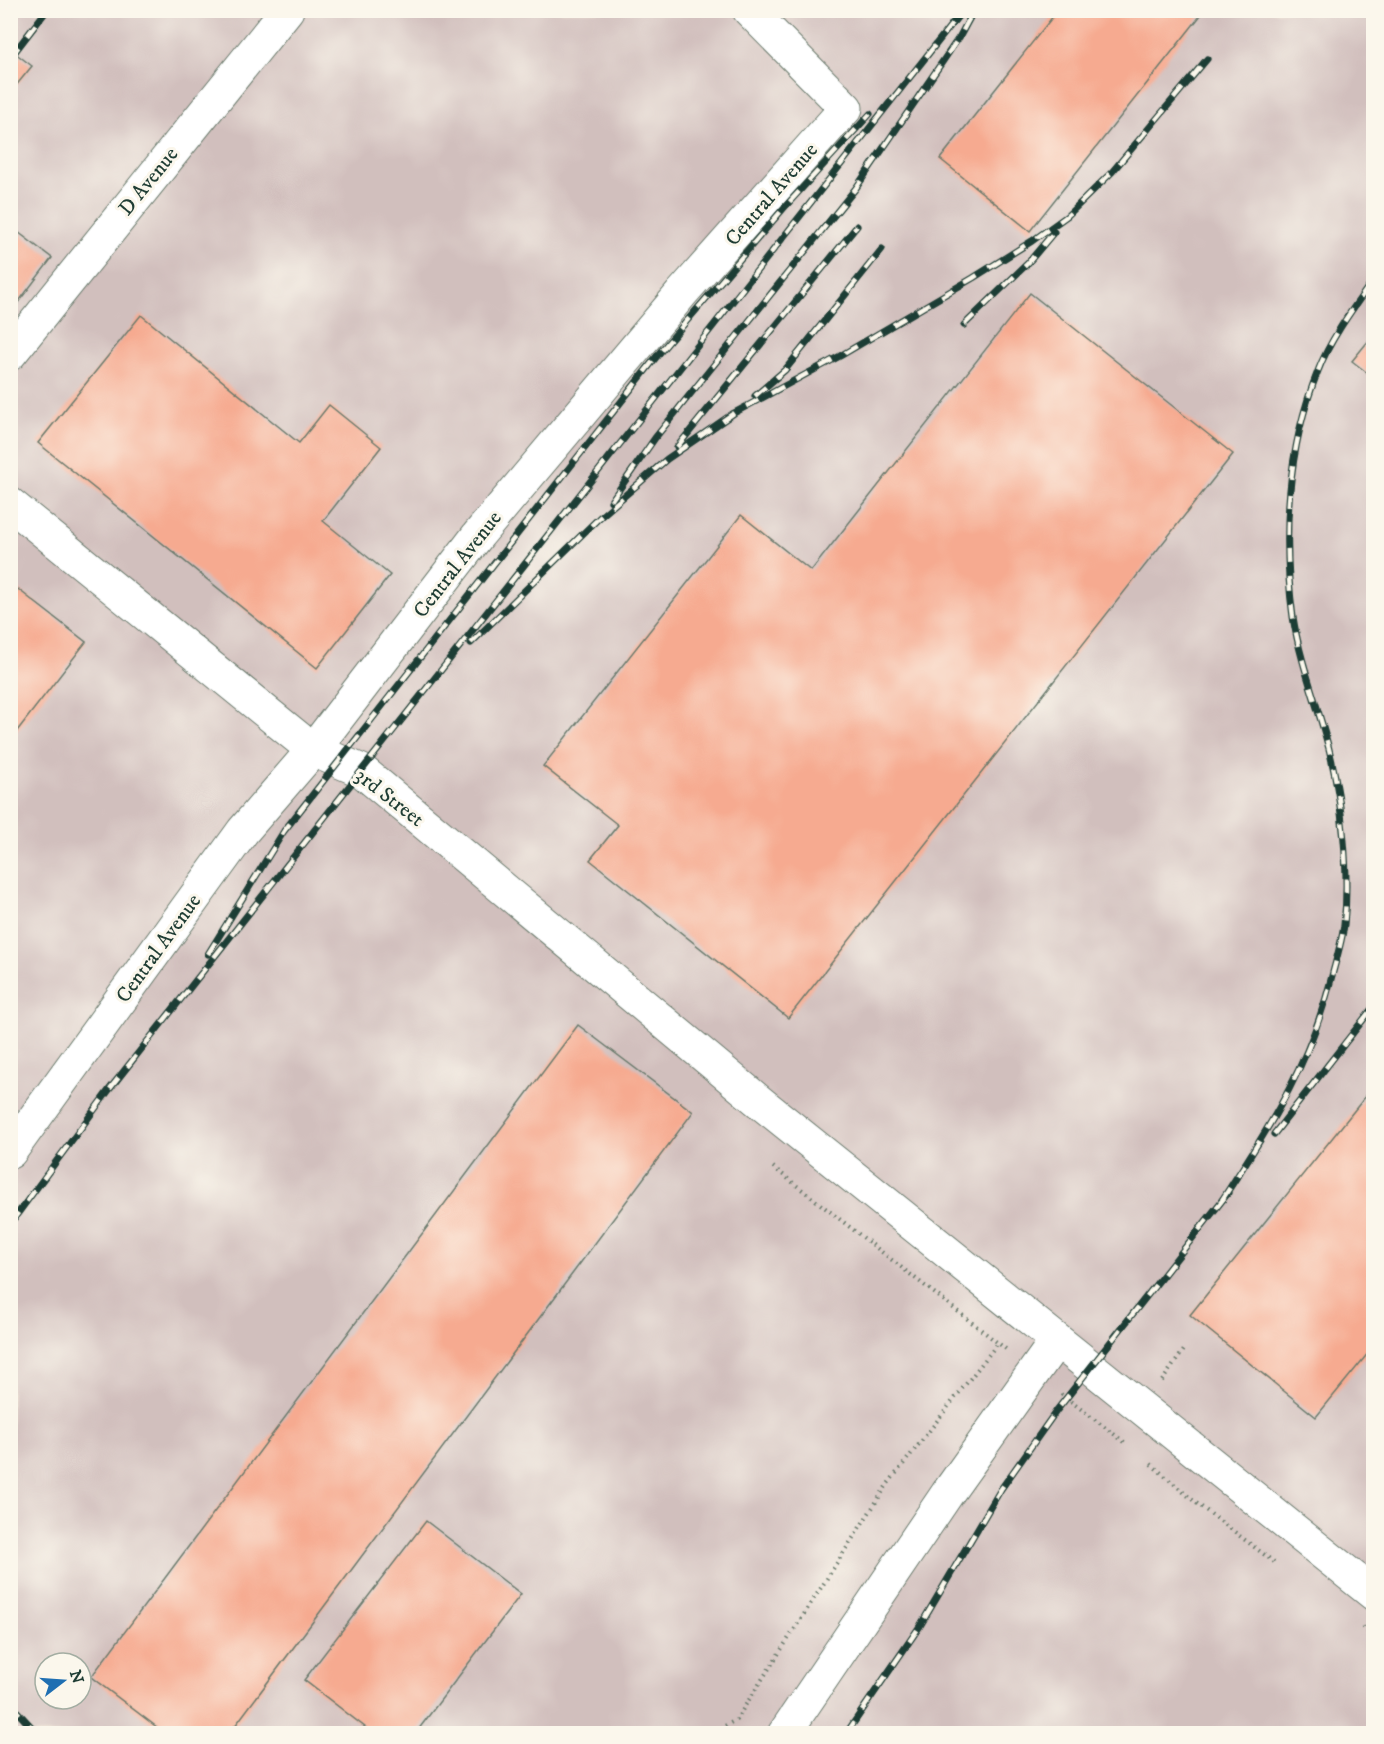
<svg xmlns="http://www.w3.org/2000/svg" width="1384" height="1744" viewBox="0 0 1384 1744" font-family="'IM FELL DW Pica',serif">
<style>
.industrial{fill:#d1bfbd;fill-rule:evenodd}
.building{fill:#f6aa90}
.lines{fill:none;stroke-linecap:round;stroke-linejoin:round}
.street-casing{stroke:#6a7a6c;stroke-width:35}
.path{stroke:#6a7a6c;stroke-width:4;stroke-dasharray:1.5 4.5;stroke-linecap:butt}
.street{stroke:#fff;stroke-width:33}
.rail-casing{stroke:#1f3d34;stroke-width:7}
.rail{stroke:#fbf7ec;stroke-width:4.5;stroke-dasharray:14;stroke-linecap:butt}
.labels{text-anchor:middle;stroke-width:6;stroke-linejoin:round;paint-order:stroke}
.street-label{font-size:21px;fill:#1f3d34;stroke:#fbf7ec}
</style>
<rect width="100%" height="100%" fill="#fbf7ec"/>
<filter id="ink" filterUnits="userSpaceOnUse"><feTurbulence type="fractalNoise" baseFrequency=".0167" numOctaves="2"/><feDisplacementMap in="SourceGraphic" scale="12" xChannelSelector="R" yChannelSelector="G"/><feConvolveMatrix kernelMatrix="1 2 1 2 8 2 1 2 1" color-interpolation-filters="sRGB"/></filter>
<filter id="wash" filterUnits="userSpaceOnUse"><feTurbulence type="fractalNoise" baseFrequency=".008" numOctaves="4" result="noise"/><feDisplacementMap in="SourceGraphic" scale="24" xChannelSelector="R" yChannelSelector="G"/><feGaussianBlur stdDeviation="1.35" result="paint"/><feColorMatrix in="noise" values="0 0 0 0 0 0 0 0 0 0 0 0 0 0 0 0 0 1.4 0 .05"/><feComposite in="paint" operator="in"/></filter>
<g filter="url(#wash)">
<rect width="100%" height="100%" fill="#f6ead5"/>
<path class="industrial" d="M11 11H1373V1733L11 1734ZM45 1663H81V1699H45Z"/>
<g id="blocks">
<g class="building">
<path d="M1058 10H1205L1030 231 940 159Z"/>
<path d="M10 49 32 66 10 93Z"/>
<path d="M10 226 52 258 10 313Z"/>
<path d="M1030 293 1233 454 788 1018 590 860 618 825 543 766 741 515 811 571Z"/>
<path d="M141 315 299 443 329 405 381 447 323 521 390 575 317 668 38 443Z"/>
<path d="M1374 334V378L1352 361Z"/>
<path d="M10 583 86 642 10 740Z"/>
<path d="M578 1025 693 1112 229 1734H166L91 1677Z"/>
<path d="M1374 1086V1346L1316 1417 1190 1315Z"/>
<path d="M426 1521 521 1594 415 1734H374L304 1680Z"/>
</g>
</g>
</g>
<g filter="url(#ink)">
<use href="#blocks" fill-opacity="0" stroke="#6a7a6c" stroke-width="1.5"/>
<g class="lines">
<g class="street-casing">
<g id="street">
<path d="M10 354 287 10"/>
<path d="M10 504 313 750 362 771 761 1103 1374 1594"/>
<path d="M10 1152 243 831 313 750 479 534 681 294 846 108 749 10"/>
<path d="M784 1734 947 1494 1056 1341"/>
</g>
</g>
<g class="path">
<path d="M773 1167 1007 1350"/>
<path d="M1162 1381 1186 1347"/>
<path d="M1061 1394 1127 1444"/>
<path d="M1151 1464 1195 1502 1274 1562"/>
<path d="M1362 1627 1374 1636"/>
<path d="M709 1734 736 1720 887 1485 998 1343"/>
</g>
<use href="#street" class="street"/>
<g class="rail-casing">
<g id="rail">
<path d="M10 13 13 10"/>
<path d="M10 58 47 10"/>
<path d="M964 325 1028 263 1054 232"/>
<path d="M755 396 785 370 882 249"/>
<path d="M677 447 857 226"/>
<path d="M611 501 655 438 856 188 960 36 974 10"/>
<path d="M471 643 599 518 667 459 734 413 840 356 973 278 1032 241 1067 216 1112 172 1207 59"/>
<path d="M208 954 284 831 661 351 783 209 870 114"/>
<path d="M1274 1134 1374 1006"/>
<path d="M1222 1200C1273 1121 1310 1065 1333 972 1337 957 1342 940 1344 925 1350 871 1342 802 1329 749 1318 706 1300 662 1293 617 1282 536 1287 448 1318 371 1330 339 1354 307 1374 279"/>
<path d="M10 1224 109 1090 963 10"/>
<path d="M10 1704 38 1734"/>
<path d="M10 1725 21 1734"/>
<path d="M846 1734 920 1626 1001 1489 1057 1410 1228 1193"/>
</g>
</g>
<use href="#rail" class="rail"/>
</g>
</g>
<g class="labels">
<g class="street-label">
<text transform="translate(148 181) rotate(-51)" y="7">D Avenue</text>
<text transform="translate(771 194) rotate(-49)" y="7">Central Avenue</text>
<text transform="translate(457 564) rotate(-52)" y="7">Central Avenue</text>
<text transform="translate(390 797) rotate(38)" y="7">3rd Street</text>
<text transform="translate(158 948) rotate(-54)" y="7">Central Avenue</text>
</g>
</g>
<rect width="1384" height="1744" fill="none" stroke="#fbf7ec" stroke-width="36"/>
<g transform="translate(63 1681) rotate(73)"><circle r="28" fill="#fbf7ec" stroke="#a3ada2" stroke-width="1.5"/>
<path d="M0-4.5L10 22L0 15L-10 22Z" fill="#1f6fb2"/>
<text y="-9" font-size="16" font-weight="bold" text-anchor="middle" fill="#1f3d34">N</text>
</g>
</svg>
